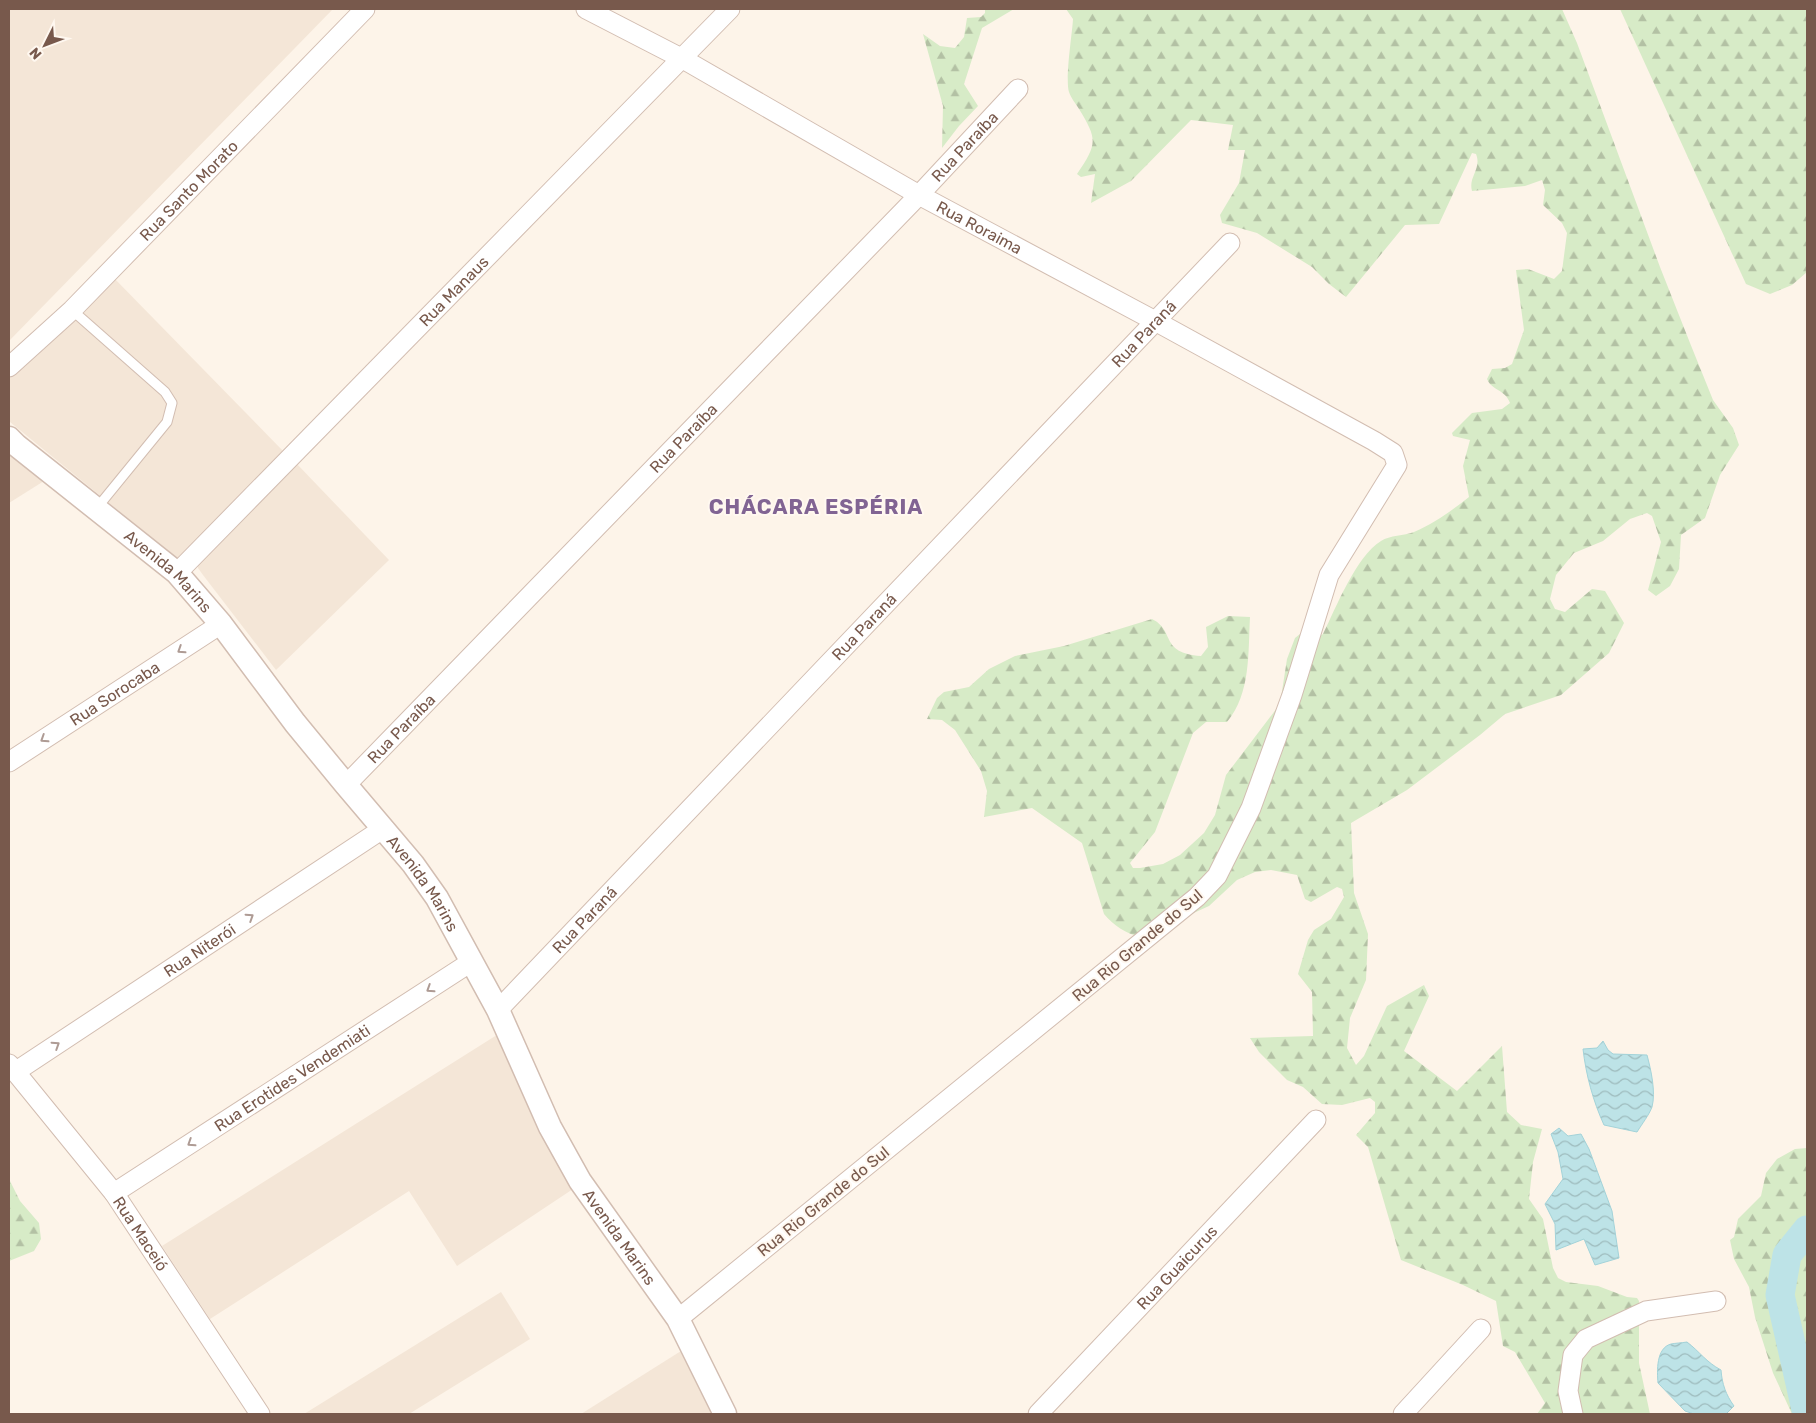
<svg xmlns="http://www.w3.org/2000/svg" width="1816" height="1423" viewBox="0 0 1816 1423" font-family="Rubik,sans-serif">
<style>
.residential{fill:#f4e6d7}
.forest{fill:url(#forest-firs)}
.water{fill:url(#water-waves);stroke:#a3d3d9}
.lines{fill:none;stroke-linecap:round;stroke-linejoin:round}
.river{stroke:#bde3e7;stroke-width:29}
.service-casing{stroke:#d2bdb1;stroke-width:11}
.minor-casing{stroke:#d2bdb1;stroke-width:21}
.tertiary-casing{stroke:#d2bdb1;stroke-width:25}
.service{stroke:#fff;stroke-width:9}
.minor{stroke:#fff;stroke-width:19}
.tertiary{stroke:#fff;stroke-width:22}
.oneway{stroke:#ae9b94}
.labels{text-anchor:middle;stroke-width:4;stroke-linejoin:round;paint-order:stroke}
.street-label{font-size:16px;fill:#78594c;stroke:#fff8f0}
.district-label{font-size:21px;font-weight:bold;letter-spacing:1px;fill:#816493;stroke:#fff8f0}
</style>
<defs>
<pattern id="forest-firs" width="22" height="20" patternUnits="userSpaceOnUse" patternTransform="scale(1.25)"><rect width="22" height="20" fill="#d7ebc7"/><path d="M5 1l3.5 6h-7zM16 11l3.5 6h-7z" fill="#b3c1a4"/></pattern>
<pattern id="water-waves" width="16" height="10" patternUnits="userSpaceOnUse" patternTransform="scale(1.25)"><rect width="16" height="10" fill="#bde3e7"/><path d="M0 5q4-4 8 0t8 0" fill="none" stroke="#9ebbbd"/></pattern>
</defs>
<rect width="100%" height="100%" fill="#fdf4e9"/>
<g class="residential">
<path d="M9 9H333L9 341Z"/>
<path d="M112 276 285 453 180 561 10 422 9 419V375Z"/>
<path d="M9 452 44 481 9 503Z"/>
<path d="M296 463 389 560 276 670 203 575 198 568V562Z"/>
<path d="M500 1033 573 1189 457 1266 409 1191 210 1319 162 1246Z"/>
<path d="M501 1292 530 1339 409 1414H304Z"/>
<path d="M681 1351 712 1414H581Z"/>
</g>
<g class="forest">
<path d="M985 9H1014L982 28 964 84 978 106 959 126 942 148 943 106 923 34 940 46 955 48 964 37 967 18 981 17 985 13Z"/>
<path d="M1066 9H1562L1577 43 1660 267 1690 343 1713 400 1733 428 1739 445 1720 475 1705 518 1681 535 1679 569 1670 586 1656 596 1648 590 1661 542 1652 516 1647 513 1630 519 1603 541 1574 553 1556 575 1550 599 1555 609 1565 612 1592 589 1605 591 1624 623 1609 653 1561 695 1505 714 1480 735 1407 790 1351 823 1354 893 1368 934 1366 980 1350 1018 1347 1048 1356 1065 1364 1056 1387 1006 1424 985 1429 996 1404 1051 1457 1091 1502 1046 1507 1112 1521 1125 1542 1129 1533 1162 1529 1199 1543 1219 1553 1268 1558 1278 1566 1282 1598 1286 1627 1297 1637 1298 1639 1301V1363L1650 1414H1537L1545 1403 1515 1352 1503 1346 1496 1301 1463 1285 1401 1260 1368 1147 1356 1135 1375 1113V1102L1370 1098 1342 1105 1322 1104 1303 1087 1287 1080 1259 1052 1250 1038 1313 1036 1312 992 1298 974 1308 940 1314 930 1331 919 1344 897 1342 889 1337 887 1311 902 1305 899 1297 875 1271 870 1255 872 1237 880 1209 906 1141 937C1126 934 1113 925 1104 914L1082 843 1032 808 984 817 987 791 981 771 955 730 942 720 927 719 937 698 944 692 969 687 989 669 1015 656 1064 646 1152 619C1176 631 1159 653 1201 656L1208 647 1206 627 1228 616 1250 617C1248 653 1251 693 1227 722H1206L1193 733 1155 832 1130 863 1133 868H1140L1163 864 1180 855 1204 833 1215 815 1226 775 1280 704 1287 659 1295 638 1300 634 1315 639 1323 634C1336 608 1356 556 1381 541 1390 535 1404 536 1414 532 1435 523 1451 511 1469 497L1463 466 1470 440 1453 436 1452 433 1472 413 1502 409 1510 403C1505 389 1492 391 1487 379L1492 369 1505 368 1512 364 1524 330 1516 270 1528 269 1554 279 1562 271 1567 233 1562 223 1543 205 1545 190 1542 180 1525 186 1472 191C1468 177 1482 169 1476 154L1472 153 1439 224 1405 225 1346 297 1329 284 1312 267 1257 233 1222 223 1220 215 1239 183 1245 150H1228L1233 125 1191 120 1131 181 1091 203 1095 174 1081 177 1077 174C1097 144 1098 140 1079 109 1076 104 1071 98 1069 92 1065 79 1072 35 1073 19Z"/>
<path d="M1620 9H1807V272L1792 285 1770 294 1746 284Z"/>
<path d="M1807 1148V1414H1792L1773 1373 1755 1317 1749 1287 1734 1259 1730 1240 1734 1237 1738 1219 1761 1196 1766 1173 1777 1159 1795 1149Z"/>
<path d="M9 1179 20 1201 39 1223 41 1239 34 1251 9 1261Z"/>
</g>
<g class="water">
<path d="M1603 1041 1608 1050 1613 1054 1647 1055C1651 1070 1656 1092 1652 1107 1649 1115 1642 1124 1637 1132L1604 1125C1593 1101 1586 1075 1583 1049L1597 1048Z"/>
<path d="M1559 1128 1568 1136 1581 1134 1589 1149 1612 1211 1619 1258 1595 1265 1584 1239 1556 1250 1555 1224 1545 1204 1563 1179 1558 1152 1551 1134Z"/>
<path d="M1687 1342C1700 1352 1706 1362 1721 1370 1722 1384 1726 1395 1734 1406L1726 1414H1694L1685 1411 1658 1383C1657 1371 1656 1348 1671 1344 1676 1343 1681 1343 1687 1342Z"/>
</g>
<g class="lines">
<path class="river" d="M1807 1414 1780 1295 1787 1255 1807 1230"/>
<g class="service-casing">
<path id="service" d="M72 310 165 392 172 403 167 422 96 509"/>
</g>
<g class="minor-casing">
<g id="minor">
<path id="s1" d="M586 9 683 59 919 195 1157 322 1374 441 1393 453 1397 465 1329 575 1292 695 1251 808 1217 876 1197 897 678 1319"/>
<path id="s2" d="M9 367 72 310 365 9"/>
<path id="s3" d="M177 573 730 9"/>
<path id="s4" d="M9 762 221 624"/>
<path id="s5" d="M346 785 919 195 1018 89"/>
<path id="s6" d="M498 1010 1230 243"/>
<path id="s7" d="M9 1064 114 1193 260 1414"/>
<path id="s8" d="M15 1072 384 828"/>
<path id="s9" d="M114 1193 471 962"/>
<path id="s10" d="M1038 1414 1316 1120"/>
<path d="M1403 1414 1481 1329"/>
<path d="M1573 1414 1568 1391 1573 1355 1586 1339 1646 1311 1716 1301"/>
</g>
</g>
<g class="tertiary-casing">
<g id="tertiary">
<path id="s11" d="M9 438 16 445 177 573 221 624 295 723 346 785 413 864 437 898 498 1010 550 1127 580 1181 678 1319 725 1414"/>
</g>
</g>
<use href="#service" class="service"/>
<use href="#minor" class="minor"/>
<use href="#tertiary" class="tertiary"/>
</g>
<defs><path id="oneway-chevron" d="M-2-3.5L2.5 0L-2 3.5" fill="none" stroke-width="1.6" stroke-linecap="round" stroke-linejoin="round" transform="scale(1.25)"/></defs>
<g class="oneway">
<use href="#oneway-chevron" transform="translate(181 650) rotate(147)"/>
<use href="#oneway-chevron" transform="translate(44 739) rotate(147)"/>
<use href="#oneway-chevron" transform="translate(250 917) rotate(-33)"/>
<use href="#oneway-chevron" transform="translate(430 989) rotate(147)"/>
<use href="#oneway-chevron" transform="translate(56 1045) rotate(-33)"/>
<use href="#oneway-chevron" transform="translate(191 1143) rotate(147)"/>
</g>
<g class="labels">
<g class="street-label">
<text dy="6" stroke="none"><textPath href="#s5" startOffset="889">Rua Paraíba</textPath></text>
<text dy="6" stroke="none"><textPath href="#s2" startOffset="252">Rua Santo Morato</textPath></text>
<text dy="6" stroke="none"><textPath href="#s1" startOffset="450">Rua Roraima</textPath></text>
<text dy="6" stroke="none"><textPath href="#s3" startOffset="395">Rua Manaus</textPath></text>
<text dy="6" stroke="none"><textPath href="#s6" startOffset="935">Rua Paraná</textPath></text>
<text dy="6" stroke="none"><textPath href="#s5" startOffset="484">Rua Paraíba</textPath></text>
<text dy="6" stroke="none"><textPath href="#s11" startOffset="208">Avenida Marins</textPath></text>
<text dy="6" stroke="none"><textPath href="#s6" startOffset="530">Rua Paraná</textPath></text>
<text dy="6" stroke="none"><textPath href="#s4" startOffset="126">Rua Sorocaba</textPath></text>
<text dy="6" stroke="none"><textPath href="#s5" startOffset="79">Rua Paraíba</textPath></text>
<text dy="6" stroke="none"><textPath href="#s11" startOffset="612">Avenida Marins</textPath></text>
<text dy="6" stroke="none"><textPath href="#s6" startOffset="125">Rua Paraná</textPath></text>
<text transform="translate(1137 945) rotate(-40)" y="6">Rua Rio Grande do Sul</text>
<text dy="6" stroke="none"><textPath href="#s8" startOffset="221">Rua Niterói</textPath></text>
<text dy="6" stroke="none"><textPath href="#s9" startOffset="212">Rua Erotides Vendemiati</textPath></text>
<text transform="translate(823 1201) rotate(-39)" y="6">Rua Rio Grande do Sul</text>
<text dy="6" stroke="none"><textPath href="#s7" startOffset="215">Rua Maceió</textPath></text>
<text dy="6" stroke="none"><textPath href="#s11" startOffset="1018">Avenida Marins</textPath></text>
<text dy="6" stroke="none"><textPath href="#s10" startOffset="202">Rua Guaicurus</textPath></text>
</g>
<g class="district-label">
<text x="816" y="514">CHÁCARA ESPÉRIA</text>
</g>
</g>
<rect width="1816" height="1423" fill="none" stroke="#78594c" stroke-width="20"/>
<g transform="translate(45 45) rotate(228)" stroke="#fff8f0" stroke-width="4" paint-order="stroke">
<path d="M0-4L9 19L0 12L-9 19Z" fill="#78594c"/>
<text y="-8" font-size="14" font-weight="bold" text-anchor="middle" fill="#78594c">N</text>
</g>
</svg>
